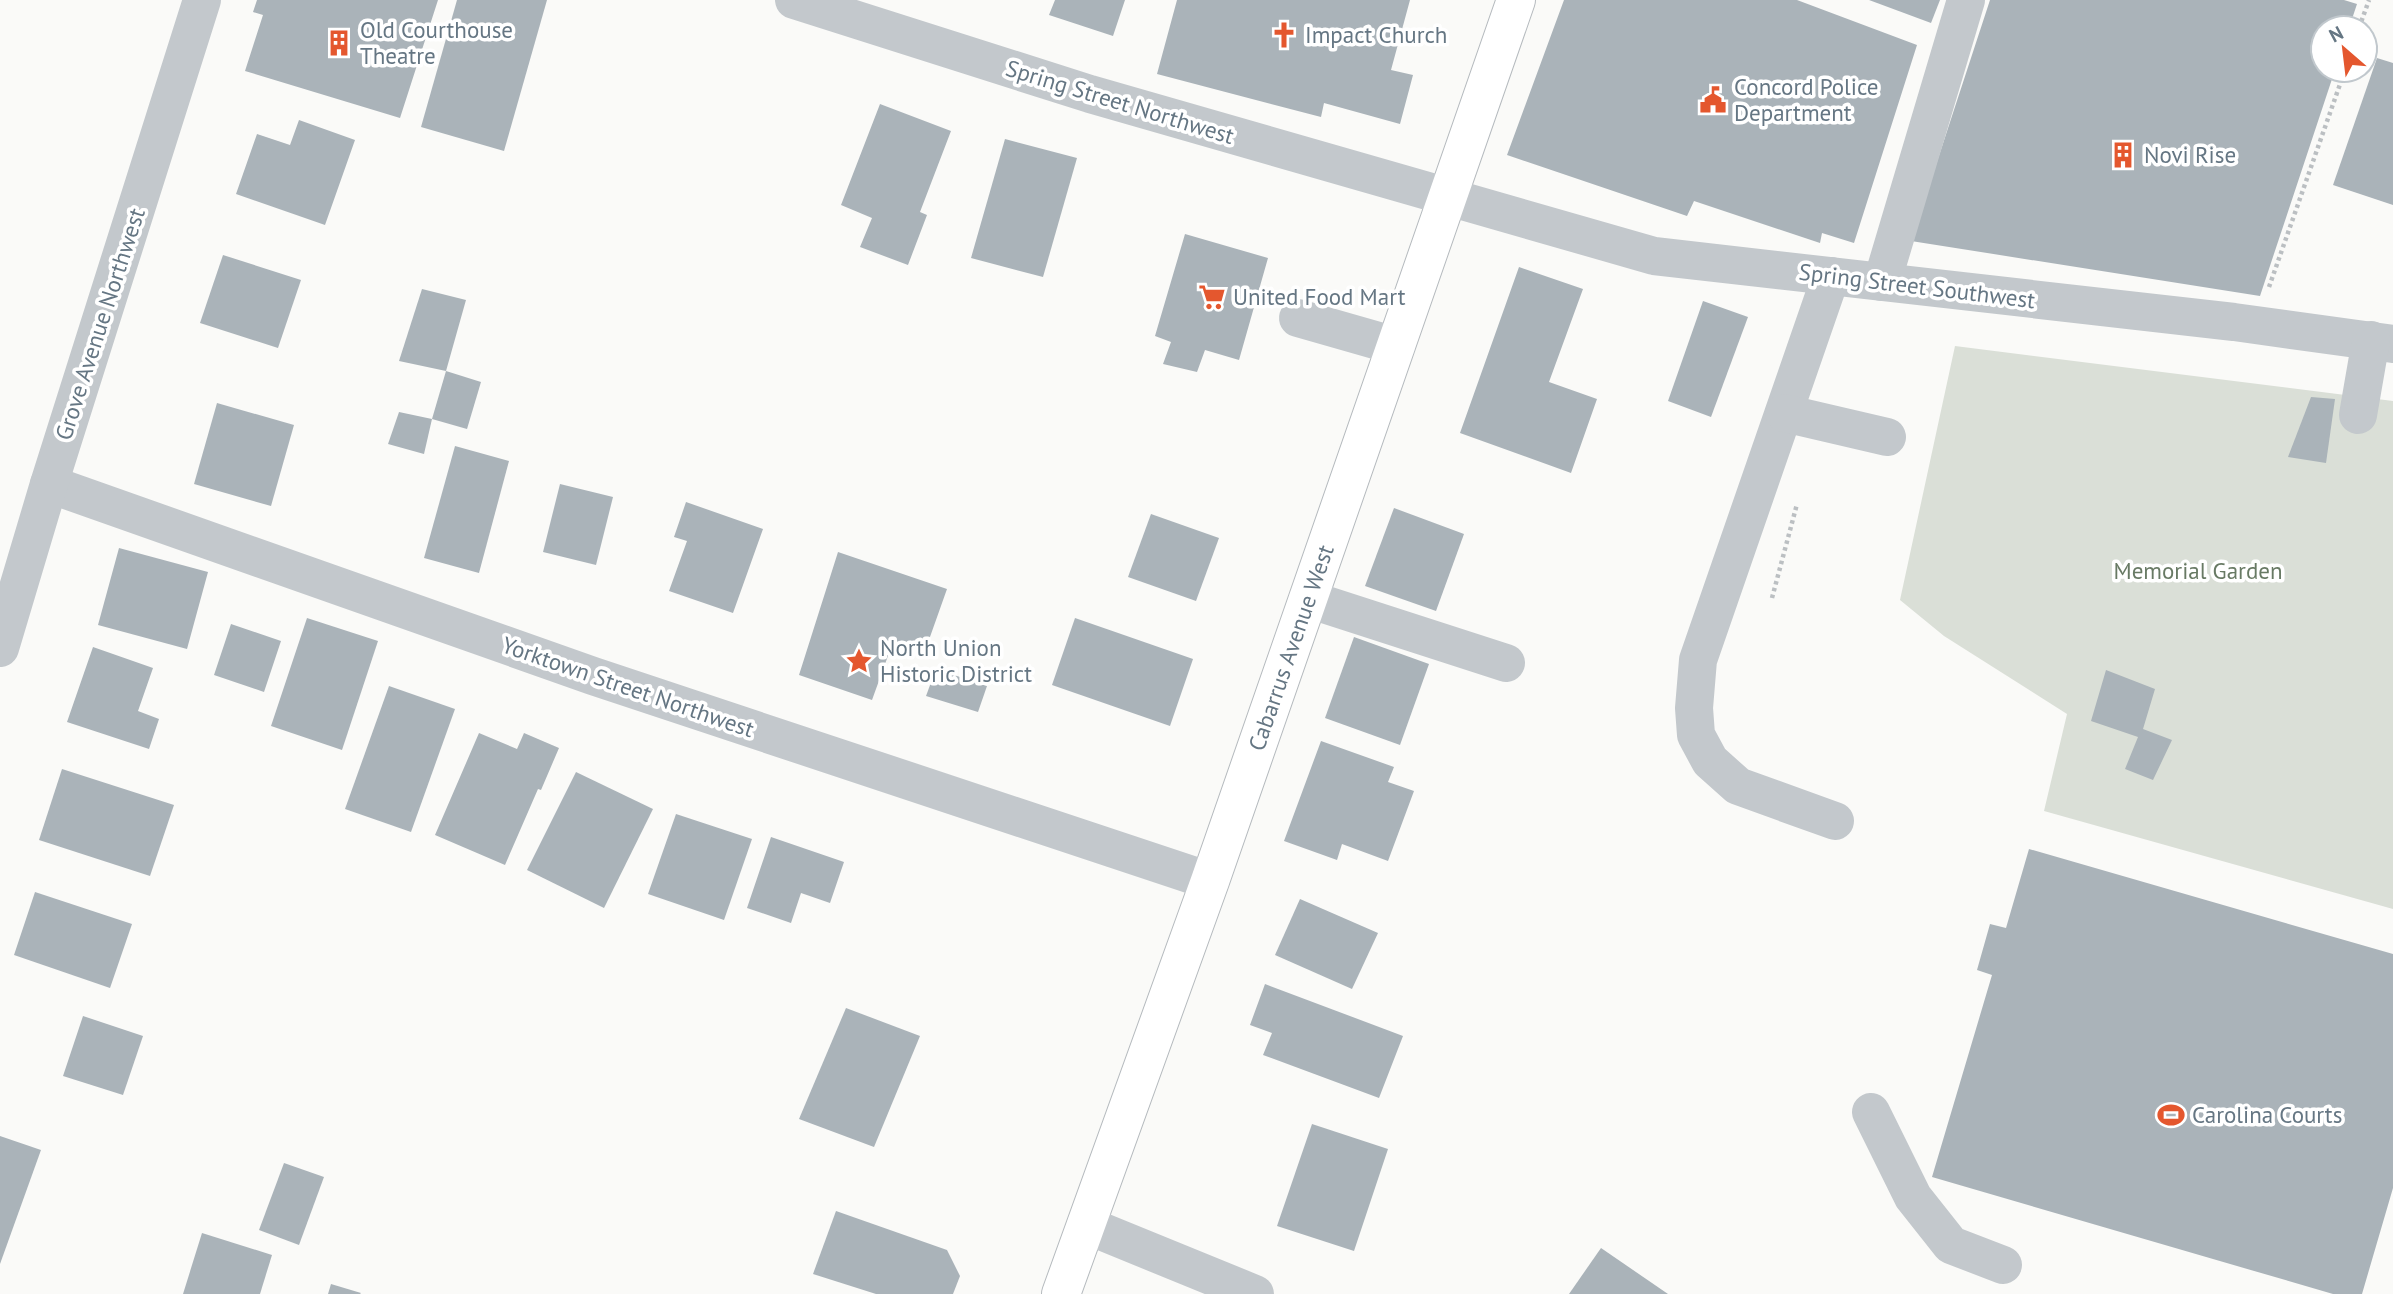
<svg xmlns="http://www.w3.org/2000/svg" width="2393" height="1294" viewBox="0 0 2393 1294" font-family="'PT Sans',sans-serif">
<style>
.green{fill:#dadfd7}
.building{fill:#aab3b9}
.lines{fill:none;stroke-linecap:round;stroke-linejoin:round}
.major-casing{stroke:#b5babe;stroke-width:40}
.path{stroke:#bbbfc2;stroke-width:4.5;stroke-dasharray:3.5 3.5;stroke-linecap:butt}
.minor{stroke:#c3c8cc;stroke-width:38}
.major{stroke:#fff;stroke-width:38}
.labels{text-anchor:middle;stroke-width:7;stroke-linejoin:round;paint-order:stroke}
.poi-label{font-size:23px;fill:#657683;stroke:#fff;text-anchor:start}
.street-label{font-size:23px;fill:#657683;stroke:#fff}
.park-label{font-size:23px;fill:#687a64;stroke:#fff}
</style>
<rect width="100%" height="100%" fill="#fafaf8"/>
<path class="green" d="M1955 346 2393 401V909L2044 811 2067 714 1944 636 1900 600Z"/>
<g class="building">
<path d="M257 0H438L400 118 245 71 263 15 253 12Z"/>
<path d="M457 0H547L504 151 421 127Z"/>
<path d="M1055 0H1125L1113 36 1049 15Z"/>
<path d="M1177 0H1410L1391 70 1413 75 1400 124 1324 103 1321 117 1157 74Z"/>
<path d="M1564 0H1797L1917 45 1854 243 1822 233 1820 243 1694 201 1687 216 1507 155Z"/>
<path d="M1869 0H1940L1931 23Z"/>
<path d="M1990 0H2344L2357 4 2349 28H2323V70H2335L2260 296 1911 241Z"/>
<path d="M2377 58 2393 63V205L2333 185Z"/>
<path d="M880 104 951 131 920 212 927 215 908 265 860 247 872 218 841 205Z"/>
<path d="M299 120 355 140 325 225 236 194 257 134 290 145Z"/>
<path d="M1005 139 1077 158 1043 277 971 258Z"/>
<path d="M1185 234 1268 258 1239 360 1205 350 1197 372 1163 364 1171 342 1155 336Z"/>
<path d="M223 255 301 280 278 348 200 323Z"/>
<path d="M1519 267 1583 289 1549 382 1597 399 1571 473 1460 433Z"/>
<path d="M422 289 466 300 446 371 399 361Z"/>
<path d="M1703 301 1748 317 1711 417 1668 401Z"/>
<path d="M446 371 481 382 467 429 432 419Z"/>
<path d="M2311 397 2335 399 2326 463 2288 457Z"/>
<path d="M217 403 294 425 271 506 194 484Z"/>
<path d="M399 412 432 419 424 454 388 444Z"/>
<path d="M455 446 509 461 479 573 424 558Z"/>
<path d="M560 484 613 497 596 565 543 552Z"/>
<path d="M686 502 763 529 733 613 669 591 687 541 674 537Z"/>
<path d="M1394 508 1464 534 1436 611 1365 586Z"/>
<path d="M1151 514 1219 538 1196 601 1128 577Z"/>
<path d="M119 548 208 572 187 649 98 625Z"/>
<path d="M838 552 947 589 925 651 893 642 872 700 799 675Z"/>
<path d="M307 618 378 641 342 750 271 726Z"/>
<path d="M1075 618 1193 659 1170 726 1052 685Z"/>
<path d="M231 624 281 641 264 692 214 675Z"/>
<path d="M1354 637 1429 664 1400 745 1325 718Z"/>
<path d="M93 647 153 668 138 711 159 719 149 749 67 722Z"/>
<path d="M936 669 987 686 978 712 926 696Z"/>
<path d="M2106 670 2155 689 2143 729 2172 740 2153 780 2125 769 2138 737 2091 721Z"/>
<path d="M389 686 455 709 411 832 345 809Z"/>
<path d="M479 733 517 749 524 733 559 748 541 790 538 789 505 865 435 835Z"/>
<path d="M1321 741 1394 767 1388 782 1414 791 1388 861 1342 844 1337 860 1284 841Z"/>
<path d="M62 769 174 805 150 876 39 840Z"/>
<path d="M576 772 653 809 604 908 527 870Z"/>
<path d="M676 814 752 839 724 920 648 894Z"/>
<path d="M771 837 844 862 830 903 801 893 791 923 747 908Z"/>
<path d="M2029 849 2393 954V1188L2362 1294H2333L1932 1177 1992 975 1977 970 1990 924 2006 928Z"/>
<path d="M35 892 132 924 110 988 14 955Z"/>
<path d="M1300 899 1378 933 1352 989 1275 955Z"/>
<path d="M1265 984 1403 1036 1379 1098 1263 1055 1272 1033 1250 1025Z"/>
<path d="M846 1008 920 1036 874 1147 799 1119Z"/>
<path d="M83 1016 143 1036 123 1095 63 1076Z"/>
<path d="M1312 1124 1388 1149 1354 1251 1277 1226Z"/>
<path d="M0 1136 41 1150 0 1264Z"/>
<path d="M284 1163 324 1177 299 1245 259 1230Z"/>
<path d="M836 1211 947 1250 960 1276 953 1294H876L813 1274Z"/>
<path d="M202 1233 272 1255 260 1294H183Z"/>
<path d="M1601 1248 1668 1294H1569Z"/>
<path d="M331 1284 361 1293 360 1294H328Z"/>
</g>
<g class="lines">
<g class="major-casing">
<g id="major">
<path id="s1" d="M1061 1294 1210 881 1516 0"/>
</g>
</g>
<g class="path">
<path d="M2359 28 2369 0"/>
<path d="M2269 287 2345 70"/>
<path d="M1772 598 1797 504"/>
</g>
<g class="minor">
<path d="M794 0 1090 94 1654 256 2234 322 2393 344"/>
<path d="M1831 276 1698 660 1694 708 1696 735 1710 761 1738 786 1835 821"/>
<path d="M1882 282 1966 0"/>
<path d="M1298 318 1396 346"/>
<path d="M1784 413 1887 437"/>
<path d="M2358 415 2371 340"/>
<path d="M49 484 593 676 1210 881"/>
<path d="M1308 599 1506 663"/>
<path d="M0 648 49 484 202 0"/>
<path d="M1871 1112 1913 1197 1951 1245 2003 1265"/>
<path d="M1086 1225 1255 1294"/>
</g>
<use href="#major" class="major"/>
</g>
<defs>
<g id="church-bare" transform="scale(2.1)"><path d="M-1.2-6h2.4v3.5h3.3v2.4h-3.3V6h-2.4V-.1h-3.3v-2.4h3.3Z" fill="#e4572e" stroke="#fff" stroke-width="2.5" paint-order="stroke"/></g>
<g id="building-bare" transform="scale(2.1)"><path d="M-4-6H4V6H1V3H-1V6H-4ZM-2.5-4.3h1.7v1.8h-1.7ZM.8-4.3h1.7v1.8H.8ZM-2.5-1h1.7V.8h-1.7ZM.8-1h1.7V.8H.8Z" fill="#e4572e" stroke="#fff" stroke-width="2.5" paint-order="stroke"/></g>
<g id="civic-bare" transform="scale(2.1)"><path d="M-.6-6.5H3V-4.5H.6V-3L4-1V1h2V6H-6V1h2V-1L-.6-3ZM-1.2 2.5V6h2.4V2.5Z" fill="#e4572e" stroke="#fff" stroke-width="2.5" paint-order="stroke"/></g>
<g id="supermarket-bare" transform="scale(2.1)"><path d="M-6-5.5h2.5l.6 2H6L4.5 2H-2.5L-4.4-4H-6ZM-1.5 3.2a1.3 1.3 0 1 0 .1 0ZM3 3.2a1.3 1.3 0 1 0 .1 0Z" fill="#e4572e" stroke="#fff" stroke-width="2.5" paint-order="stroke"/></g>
<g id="sight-bare" transform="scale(2.1)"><path d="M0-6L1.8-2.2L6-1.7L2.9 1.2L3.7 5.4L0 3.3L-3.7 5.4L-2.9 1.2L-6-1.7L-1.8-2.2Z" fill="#e4572e" stroke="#fff" stroke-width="2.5" paint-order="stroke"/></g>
<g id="stadium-bare" transform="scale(2.1)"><path d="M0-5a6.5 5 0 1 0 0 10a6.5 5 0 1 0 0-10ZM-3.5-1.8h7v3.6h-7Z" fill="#e4572e" stroke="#fff" stroke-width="2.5" paint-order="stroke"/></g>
</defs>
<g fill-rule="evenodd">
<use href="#church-bare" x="1284" y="35"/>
<use href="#building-bare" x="339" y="43"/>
<use href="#civic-bare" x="1713" y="100"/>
<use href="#building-bare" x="2123" y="155"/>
<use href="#supermarket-bare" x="1212" y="297"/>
<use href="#sight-bare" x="859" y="661"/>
<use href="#stadium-bare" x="2171" y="1115"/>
</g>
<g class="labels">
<g class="poi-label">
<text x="360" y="38">Old Courthouse<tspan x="360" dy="26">Theatre</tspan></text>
<text x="1305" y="43">Impact Church</text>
<text x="1734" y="95">Concord Police<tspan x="1734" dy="26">Department</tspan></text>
<text x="2144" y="163">Novi Rise</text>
<text x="1233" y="305">United Food Mart</text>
<text x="880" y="656">North Union<tspan x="880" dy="26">Historic District</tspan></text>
<text x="2192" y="1123">Carolina Courts</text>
</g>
<g class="street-label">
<text transform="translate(1120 102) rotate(17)" y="8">Spring Street Northwest</text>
<text transform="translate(1917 286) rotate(7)" y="8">Spring Street Southwest</text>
<text transform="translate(100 324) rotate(-72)" y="8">Grove Avenue Northwest</text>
<text dy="8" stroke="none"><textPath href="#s1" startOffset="686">Cabarrus Avenue West</textPath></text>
<text transform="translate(628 687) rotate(19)" y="8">Yorktown Street Northwest</text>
</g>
<g class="park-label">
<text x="2198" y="579">Memorial Garden</text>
</g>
</g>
<g transform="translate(2344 49) rotate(332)"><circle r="33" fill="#ffffff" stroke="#c1c8cd" stroke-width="2"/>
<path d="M0-5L12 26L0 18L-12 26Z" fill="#e4572e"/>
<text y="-10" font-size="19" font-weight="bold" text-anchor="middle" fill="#657683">N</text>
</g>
</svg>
